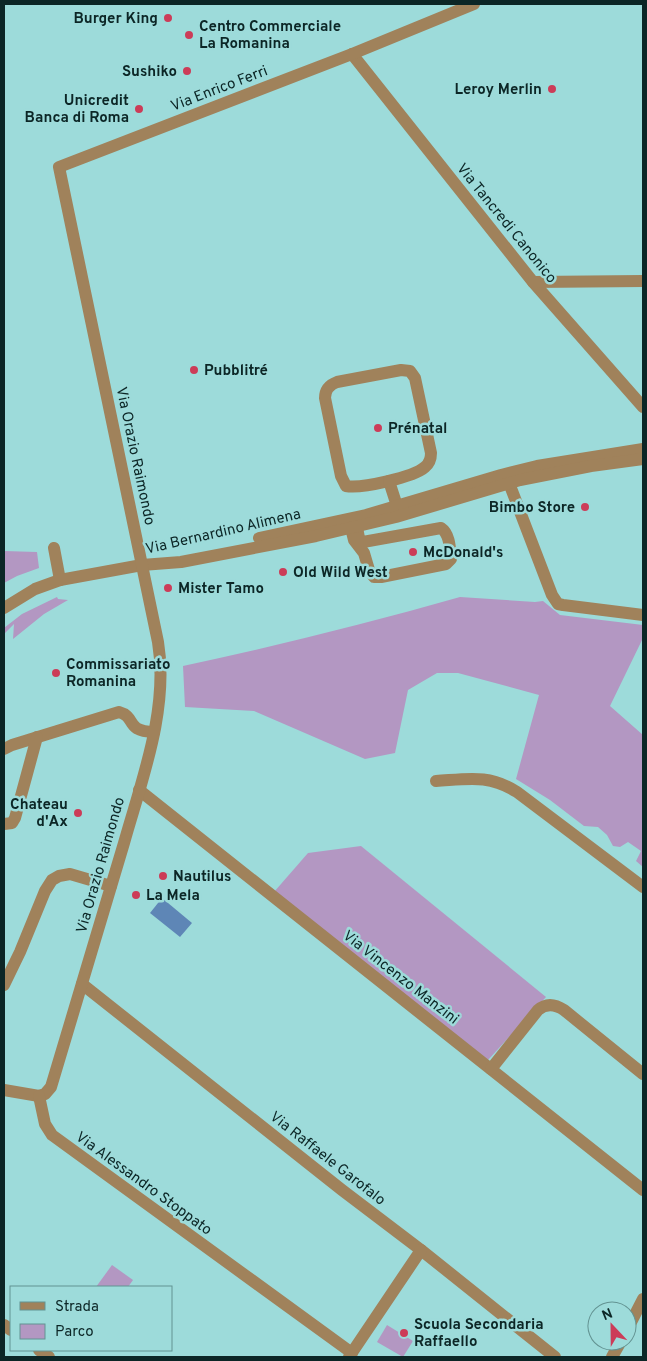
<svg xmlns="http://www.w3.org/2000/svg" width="647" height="1361" viewBox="0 0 647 1361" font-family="Overpass,sans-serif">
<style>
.green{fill:#b397c2}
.water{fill:#5e86b6}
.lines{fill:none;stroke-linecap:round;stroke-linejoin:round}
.minor{stroke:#a0825b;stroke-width:12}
.poi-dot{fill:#cc3c58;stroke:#9ddbda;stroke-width:2}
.labels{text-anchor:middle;stroke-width:5;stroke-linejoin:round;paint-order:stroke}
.poi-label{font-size:15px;font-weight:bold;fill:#0c2626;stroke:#9ddbda;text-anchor:start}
.street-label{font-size:15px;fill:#0c2626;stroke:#9ddbda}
</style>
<rect width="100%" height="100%" fill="#9ddbda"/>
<g class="green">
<path d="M4 551 37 552 39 568 17 576 4 583Z"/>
<path d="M57 597 58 599 68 600 44 614 13 639 14 624 4 634V628L22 614Z"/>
<path d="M460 597 535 602 543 601 560 615 643 625V638L610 706 643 735V867L636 861 641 851 628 842 620 847 613 846 607 835 598 827 584 826 550 800 516 779 539 695 458 673H437L408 690 395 753 365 759 254 711 185 707 183 666C276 646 369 623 460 597Z"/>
<path d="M361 846 546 997 488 1060 274 892 308 853Z"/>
<path d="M112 1265 133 1280 128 1287H96Z"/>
<path d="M387 1325 413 1341 403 1357 377 1342Z"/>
</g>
<path class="water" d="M162 898 192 923 180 937 150 913Z"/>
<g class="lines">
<g class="minor">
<path d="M352 54 533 282 643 407"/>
<path d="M533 282 643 281"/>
<path d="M401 370 410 371 415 378 431 453C431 459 430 463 425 467 414 477 361 489 346 486L341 476 325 398C325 390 329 385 337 382Z"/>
<path d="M389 481 397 506"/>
<path d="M509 483 552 595 558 604 563 605 643 615"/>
<path d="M351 528 354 540 364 553 369 570 374 577H381L446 564 451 559C450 549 450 534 441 528L363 542 359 538 357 527"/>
<path d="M259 538 366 515 501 475 537 466 643 449"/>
<path d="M54 548 60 580"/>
<path d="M4 608 35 589 60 580 142 565 181 562 316 536 396 517 520 480 591 466 643 459"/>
<path d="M4 749 12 745 119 712C137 717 124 731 154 732"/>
<path d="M436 781C468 779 489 774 517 792L643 887"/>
<path d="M139 790 643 1190"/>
<path d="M4 824 12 823 15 818 37 737"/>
<path d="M82 984 342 1190 421 1250 555 1357"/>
<path d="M4 985 20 952 45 891 52 880 59 876 70 874 111 886"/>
<path d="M491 1069 538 1010C546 1003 555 1004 564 1010L643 1074"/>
<path d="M4 1090 39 1096"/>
<path d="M39 1096 45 1094 51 1087C75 1005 100 924 124 843 142 779 169 709 158 642L59 167 352 54 474 4"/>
<path d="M39 1096 45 1124 52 1135 352 1353"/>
<path d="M4 1325 11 1330"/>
<path d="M627 1330 643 1299"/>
<path d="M39 1350 49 1357"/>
<path d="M349 1357 421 1250"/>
<path d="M612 1357 621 1341"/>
</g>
</g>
<g class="poi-dot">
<circle cx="168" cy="18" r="5"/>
<circle cx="189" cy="35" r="5"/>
<circle cx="187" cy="71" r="5"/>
<circle cx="552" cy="89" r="5"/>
<circle cx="139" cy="109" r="5"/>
<circle cx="194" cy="370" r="5"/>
<circle cx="378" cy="428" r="5"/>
<circle cx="585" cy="507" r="5"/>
<circle cx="413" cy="552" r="5"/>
<circle cx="283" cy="572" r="5"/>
<circle cx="168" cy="588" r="5"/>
<circle cx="56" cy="673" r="5"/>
<circle cx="78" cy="813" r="5"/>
<circle cx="163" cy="876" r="5"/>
<circle cx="136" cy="895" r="5"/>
<circle cx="404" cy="1333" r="5"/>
</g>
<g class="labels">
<g class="poi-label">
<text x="158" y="23" text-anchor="end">Burger King</text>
<text x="199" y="31">Centro Commerciale<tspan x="199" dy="17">La Romanina</tspan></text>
<text x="177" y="76" text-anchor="end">Sushiko</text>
<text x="542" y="94" text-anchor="end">Leroy Merlin</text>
<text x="129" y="105" text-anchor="end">Unicredit<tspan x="129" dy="17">Banca di Roma</tspan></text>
<text x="204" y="375">Pubblitré</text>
<text x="388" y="433">Prénatal</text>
<text x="575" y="512" text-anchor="end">Bimbo Store</text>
<text x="423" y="557">McDonald's</text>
<text x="293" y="577">Old Wild West</text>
<text x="178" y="593">Mister Tamo</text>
<text x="66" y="669">Commissariato<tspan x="66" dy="17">Romanina</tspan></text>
<text x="68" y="809" text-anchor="end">Chateau<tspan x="68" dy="17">d'Ax</tspan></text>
<text x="173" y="881">Nautilus</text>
<text x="146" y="900">La Mela</text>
<text x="414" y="1329">Scuola Secondaria<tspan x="414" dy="17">Raffaello</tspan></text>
</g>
<g class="street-label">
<text transform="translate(219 88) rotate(-21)" y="5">Via Enrico Ferri</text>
<text transform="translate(507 223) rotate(51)" y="5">Via Tancredi Canonico</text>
<text transform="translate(136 456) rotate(78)" y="5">Via Orazio Raimondo</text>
<text transform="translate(223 531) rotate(-13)" y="5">Via Bernardino Alimena</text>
<text transform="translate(100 865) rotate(-74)" y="5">Via Orazio Raimondo</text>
<text transform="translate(401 977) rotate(38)" y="5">Via Vincenzo Manzini</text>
<text transform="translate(328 1158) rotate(38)" y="5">Via Raffaele Garofalo</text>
<text transform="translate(144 1183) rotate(36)" y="5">Via Alessandro Stoppato</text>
</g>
</g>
<rect width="647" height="1361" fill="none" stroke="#0c2626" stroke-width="10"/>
<rect x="10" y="1286" width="162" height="65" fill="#9ddbda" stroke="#639392"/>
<rect x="20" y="1302" width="25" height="8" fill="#a0825b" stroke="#639392"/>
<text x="55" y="1311" font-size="15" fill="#0c2626">Strada</text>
<rect x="20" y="1324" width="25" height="15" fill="#b397c2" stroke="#639392"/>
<text x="55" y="1336" font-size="15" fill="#0c2626">Parco</text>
<g transform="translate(612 1326) rotate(338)"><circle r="24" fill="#9ddbda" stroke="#639392"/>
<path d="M0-4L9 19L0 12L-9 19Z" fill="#cc3c58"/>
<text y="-8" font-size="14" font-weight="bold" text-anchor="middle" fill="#0c2626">N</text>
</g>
</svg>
